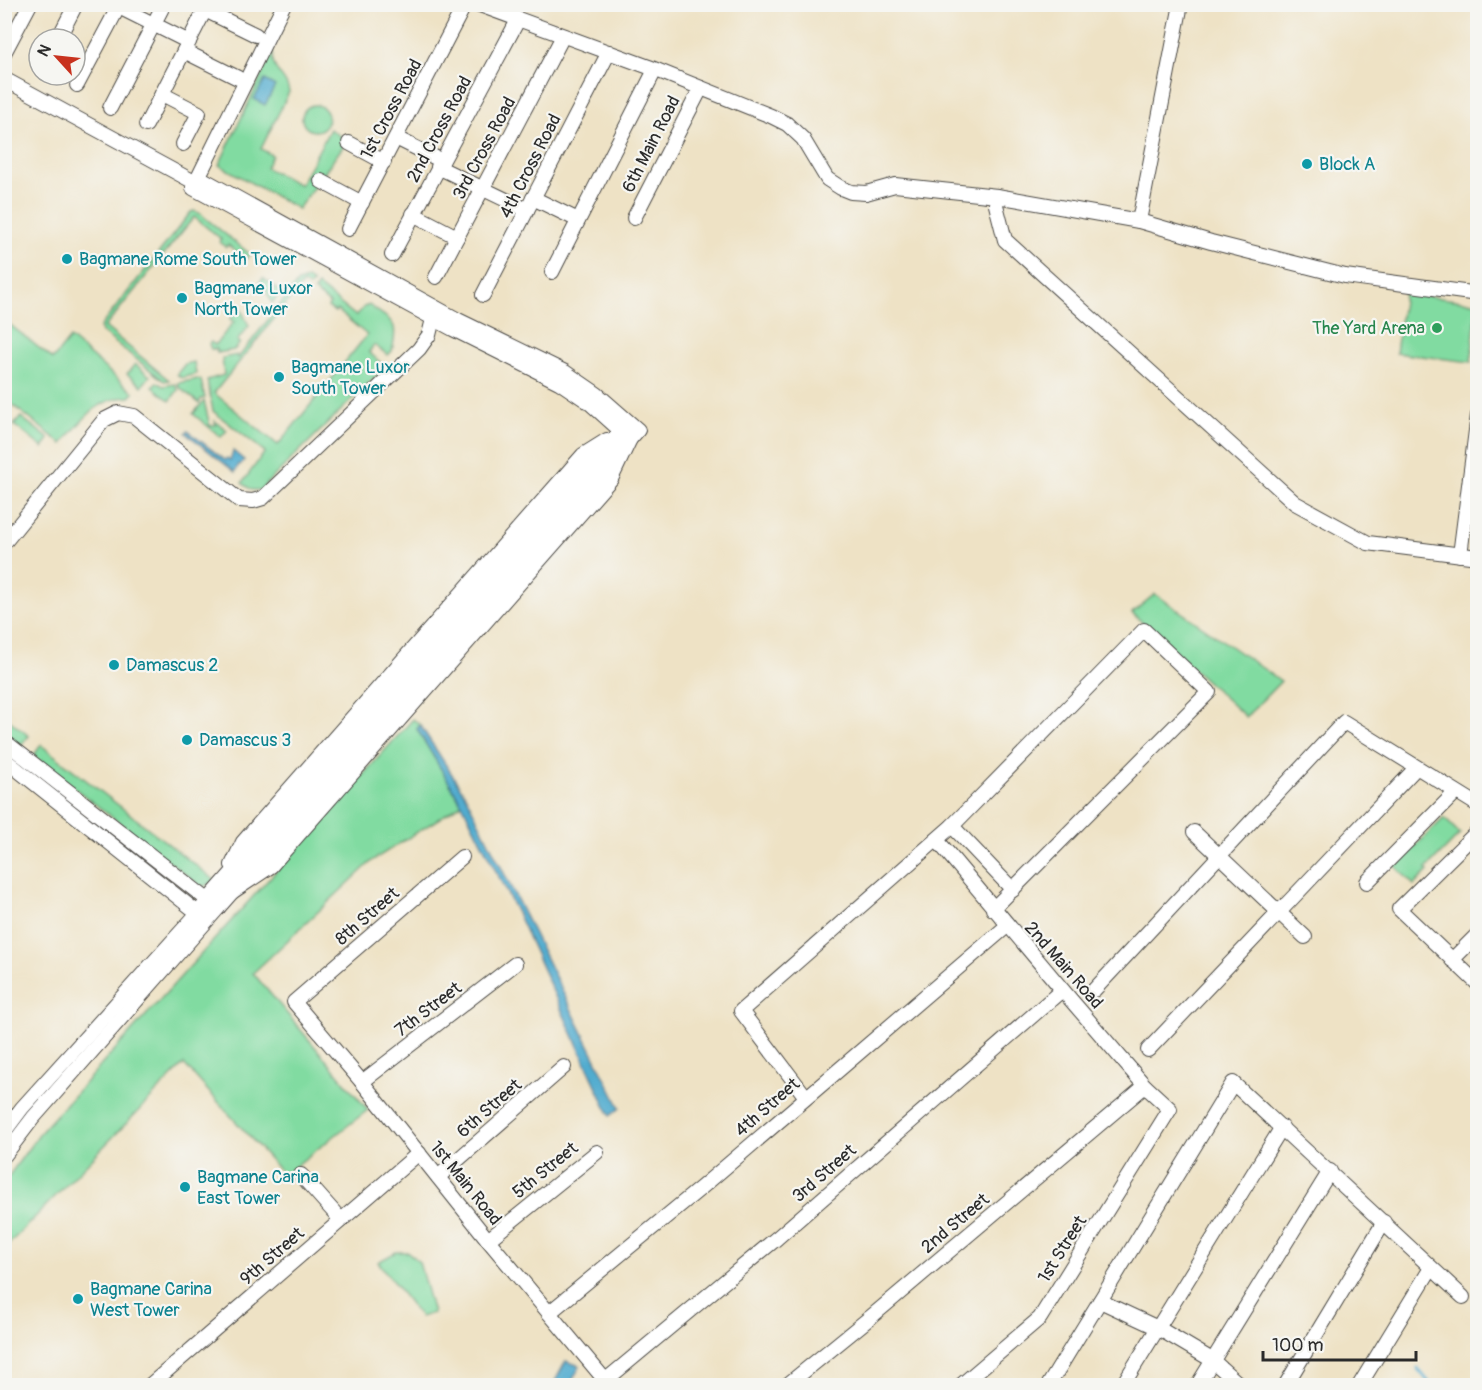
<svg xmlns="http://www.w3.org/2000/svg" width="1482" height="1390" viewBox="0 0 1482 1390" font-family="Pangolin,sans-serif">
<style>
.green{fill:#81dba1;stroke:#568366;stroke-width:1.5}
.water{fill:#51accf;stroke:#3e6c7d;stroke-width:1.5}
.lines{fill:none;stroke-linecap:round;stroke-linejoin:round}
.stream{stroke:#51accf;stroke-width:3}
.minor-casing{stroke:#484642;stroke-width:16}
.minor{stroke:#fff;stroke-width:14}
.culture-dot{fill:#0f9aa8;stroke:#f6f6f2;stroke-width:2}
.leisure-dot{fill:#2e9e5b;stroke:#f6f6f2;stroke-width:2}
.labels{text-anchor:middle;stroke-width:4.5;stroke-linejoin:round;paint-order:stroke}
.street-label{font-size:18px;fill:#2b2b2b;stroke:#f6f6f2}
.culture-label{font-size:18px;fill:#0d838f;stroke:#f6f6f2;text-anchor:start}
.leisure-label{font-size:18px;fill:#27864d;stroke:#f6f6f2;text-anchor:end}
</style>
<rect width="100%" height="100%" fill="#f6f6f2"/>
<filter id="ink" filterUnits="userSpaceOnUse"><feTurbulence type="fractalNoise" baseFrequency=".0167" numOctaves="2"/><feDisplacementMap in="SourceGraphic" scale="12" xChannelSelector="R" yChannelSelector="G"/><feConvolveMatrix kernelMatrix="1 2 1 2 8 2 1 2 1" color-interpolation-filters="sRGB"/></filter>
<filter id="wash" filterUnits="userSpaceOnUse"><feTurbulence type="fractalNoise" baseFrequency=".008" numOctaves="4" result="noise"/><feDisplacementMap in="SourceGraphic" scale="24" xChannelSelector="R" yChannelSelector="G"/><feGaussianBlur stdDeviation="1.35" result="paint"/><feColorMatrix in="noise" values="0 0 0 0 0 0 0 0 0 0 0 0 0 0 0 0 0 1.4 0 .05"/><feComposite in="paint" operator="in"/></filter>
<g filter="url(#wash)">
<rect width="100%" height="100%" fill="#eee2c5"/>
<g class="green">
<path d="M273 51C270 73 287 75 289 92L261 149 272 155 266 168 300 185 330 129 347 141 298 209 219 165Z"/>
<circle cx="315" cy="118" r="13"/>
<path d="M194 211 199 213 250 254 246 259 228 245 226 247 220 242 221 239 194 217 105 327 169 380 164 381 102 332 100 327 191 212Z"/>
<path d="M263 278 281 292 272 303 263 285 255 288Z"/>
<path d="M307 279 313 283 309 287 303 283 214 393 278 445 367 335 337 310 335 312 328 307 330 304 314 291 318 286 356 316 364 307 369 305C393 323 399 320 392 351L388 355 374 345 369 352 385 367 260 490H252L242 483 265 452 213 411 207 380 224 375 222 358 237 355 238 358 298 282Z"/>
<path d="M1404 293 1477 303 1471 362 1396 353Z"/>
<path d="M240 307 249 326 237 341 240 343 234 350 217 353V349H211L209 344 211 342 215 345 234 322 230 319Z"/>
<path d="M4 320 53 359 70 338 134 393 130 397C97 397 82 421 62 444L5 399Z"/>
<path d="M194 362 196 374 181 378 177 374 185 364Z"/>
<path d="M135 364 150 376 142 386 127 374Z"/>
<path d="M197 379 201 380 205 398 201 399 199 403 179 387 178 383Z"/>
<path d="M157 382 163 386 175 384 178 390 170 401 153 387Z"/>
<path d="M204 401 210 426 216 425 215 421 227 430 221 437 193 414Z"/>
<path d="M21 417 49 439 43 448 14 425Z"/>
<path d="M1155 594 1281 681 1246 717 1132 613Z"/>
<path d="M4 716 29 736 20 746 5 733Z"/>
<path d="M413 719 420 725 417 729 462 804 373 860 253 973 368 1110 284 1175 184 1064 5 1248V1181L39 1134Z"/>
<path d="M41 745 216 881 202 887 33 756Z"/>
<path d="M1444 818 1460 834 1426 869 1428 871 1414 885 1395 866Z"/>
<path d="M396 1252H408L419 1262 433 1313 420 1317 378 1262Z"/>
</g>
<g class="water">
<path d="M265 80 275 86 265 105 254 99Z"/>
<path d="M188 431 225 460 227 458 230 460 233 451 244 460 240 465 239 464 235 472 186 433Z"/>
<path d="M420 725 466 796 620 1108 610 1116 518 915 462 804 417 729Z"/>
<path d="M566 1361 580 1366 570 1385H557L554 1383Z"/>
</g>
<g class="lines">
<path class="stream" d="M1418 1369 1432 1386"/>
</g>
</g>
<g filter="url(#ink)">
<g class="lines">
<g class="minor-casing">
<g id="minor">
<path d="M477 4 649 67 771 116 787 124 803 139 827 179 841 188 851 192 866 193 895 185 997 196 1139 221 1211 242 1345 276 1478 294"/>
<path d="M119 7 189 42"/>
<path d="M205 10 256 35"/>
<path d="M58 39 76 4"/>
<path d="M184 51 238 78"/>
<path d="M4 53 30 4"/>
<path d="M4 79 196 183"/>
<path d="M77 85 120 4"/>
<path d="M162 94 199 113 183 144"/>
<path d="M110 108 164 4"/>
<path d="M146 125 208 4"/>
<path d="M396 138 442 161"/>
<path d="M349 143 384 162"/>
<path d="M438 167 527 210"/>
<path d="M199 177 458 320 565 372 597 394 638 430 218 908"/>
<path d="M321 181 362 203"/>
<path d="M997 196 996 205 1005 240 1295 503 1368 543 1478 557"/>
<path d="M533 198 578 220"/>
<path d="M413 214 457 237"/>
<path d="M634 218 701 88"/>
<path d="M1139 221 1181 4"/>
<path d="M348 229 465 4"/>
<path d="M392 255 518 20"/>
<path d="M552 272 655 70"/>
<path d="M436 277 563 36"/>
<path d="M483 295 609 52"/>
<path d="M4 543 104 420 118 413 134 416 239 500 253 501 263 498 419 349 429 335 433 319"/>
<path d="M1460 555 1478 415"/>
<path d="M4 741 218 908 33 1118 4 1156"/>
<path d="M4 759 198 913 22 1108 4 1132"/>
<path d="M952 826 1013 890"/>
<path d="M1478 831 1399 909 1478 984"/>
<path d="M1194 832 1305 937"/>
<path d="M937 840 1071 1000 1145 1086 1170 1109 1040 1318 960 1386"/>
<path d="M462 857 294 1002 362 1082 488 1240 610 1386"/>
<path d="M232 865 243 842 583 455 607 440"/>
<path d="M1367 882 1456 792"/>
<path d="M232 892 271 866 611 479 630 439 590 403 559 382 453 329 193 188 284 4"/>
<path d="M206 920 198 913 208 900 626 425"/>
<path d="M1452 960 1478 934"/>
<path d="M1094 990 1344 722 1478 805"/>
<path d="M1148 1050 1416 768"/>
<path d="M362 1082 515 964"/>
<path d="M806 1097 741 1011 952 826 1144 630 1209 692 993 909"/>
<path d="M301 1175 341 1220"/>
<path d="M438 1177 564 1067"/>
<path d="M488 1240 597 1152"/>
<path d="M1100 1301 1158 1328 1212 1360 1241 1386"/>
<path d="M549 1313 702 1187 1007 926"/>
<path d="M606 1380 777 1238 1062 990"/>
<path d="M149 1386 419 1153"/>
<path d="M786 1386 872 1316 1145 1086"/>
<path d="M1048 1386 1233 1083 1463 1297"/>
<path d="M1122 1386 1282 1127"/>
<path d="M1197 1386 1330 1171"/>
<path d="M1285 1386 1384 1222"/>
<path d="M1359 1386 1431 1268"/>
</g>
</g>
<use href="#minor" class="minor"/>
</g>
</g>
<g class="culture-dot">
<circle cx="1307" cy="164" r="6"/>
<circle cx="67" cy="259" r="6"/>
<circle cx="182" cy="298" r="6"/>
<circle cx="279" cy="377" r="6"/>
<circle cx="114" cy="665" r="6"/>
<circle cx="187" cy="740" r="6"/>
<circle cx="185" cy="1187" r="6"/>
<circle cx="78" cy="1299" r="6"/>
</g>
<circle class="leisure-dot" cx="1437" cy="328" r="6"/>
<g class="labels">
<g class="street-label">
<text transform="translate(391 109) rotate(-62)" y="6">1st Cross Road</text>
<text transform="translate(439 129) rotate(-62)" y="6">2nd Cross Road</text>
<text transform="translate(651 144) rotate(-63)" y="6">6th Main Road</text>
<text transform="translate(484 148) rotate(-62)" y="6">3rd Cross Road</text>
<text transform="translate(530 166) rotate(-63)" y="6">4th Cross Road</text>
<text transform="translate(367 916) rotate(-41)" y="6">8th Street</text>
<text transform="translate(1064 965) rotate(49)" y="6">2nd Main Road</text>
<text transform="translate(428 1009) rotate(-37)" y="6">7th Street</text>
<text transform="translate(767 1107) rotate(-41)" y="6">4th Street</text>
<text transform="translate(489 1108) rotate(-41)" y="6">6th Street</text>
<text transform="translate(545 1170) rotate(-39)" y="6">5th Street</text>
<text transform="translate(824 1173) rotate(-41)" y="6">3rd Street</text>
<text transform="translate(466 1183) rotate(51)" y="6">1st Main Road</text>
<text transform="translate(955 1223) rotate(-40)" y="6">2nd Street</text>
<text transform="translate(1062 1249) rotate(-58)" y="6">1st Street</text>
<text transform="translate(272 1256) rotate(-41)" y="6">9th Street</text>
</g>
<g class="culture-label">
<text x="1319" y="170">Block A</text>
<text x="79" y="265">Bagmane Rome South Tower</text>
<text x="194" y="294">Bagmane Luxor<tspan x="194" dy="21">North Tower</tspan></text>
<text x="291" y="373">Bagmane Luxor<tspan x="291" dy="21">South Tower</tspan></text>
<text x="126" y="671">Damascus 2</text>
<text x="199" y="746">Damascus 3</text>
<text x="197" y="1183">Bagmane Carina<tspan x="197" dy="21">East Tower</tspan></text>
<text x="90" y="1295">Bagmane Carina<tspan x="90" dy="21">West Tower</tspan></text>
</g>
<g class="leisure-label">
<text x="1425" y="334">The Yard Arena</text>
</g>
</g>
<rect width="1482" height="1390" fill="none" stroke="#f6f6f2" stroke-width="24"/>
<g transform="translate(57 57) rotate(297)"><circle r="28" fill="#f6f6f2" stroke="#a5a5a2" stroke-width="1.5"/>
<path d="M0-4.5L10 22L0 15L-10 22Z" fill="#c8321e"/>
<text y="-9" font-size="16" font-weight="bold" text-anchor="middle" fill="#2b2b2b">N</text>
</g>
<path d="M1263 1351v9h153v-9" fill="none" stroke="#2b2b2b" stroke-width="3"/>
<text x="1272" y="1351" font-size="18" fill="#2b2b2b" stroke="#f6f6f2" stroke-width="4.5" paint-order="stroke">100 m</text>
</svg>
